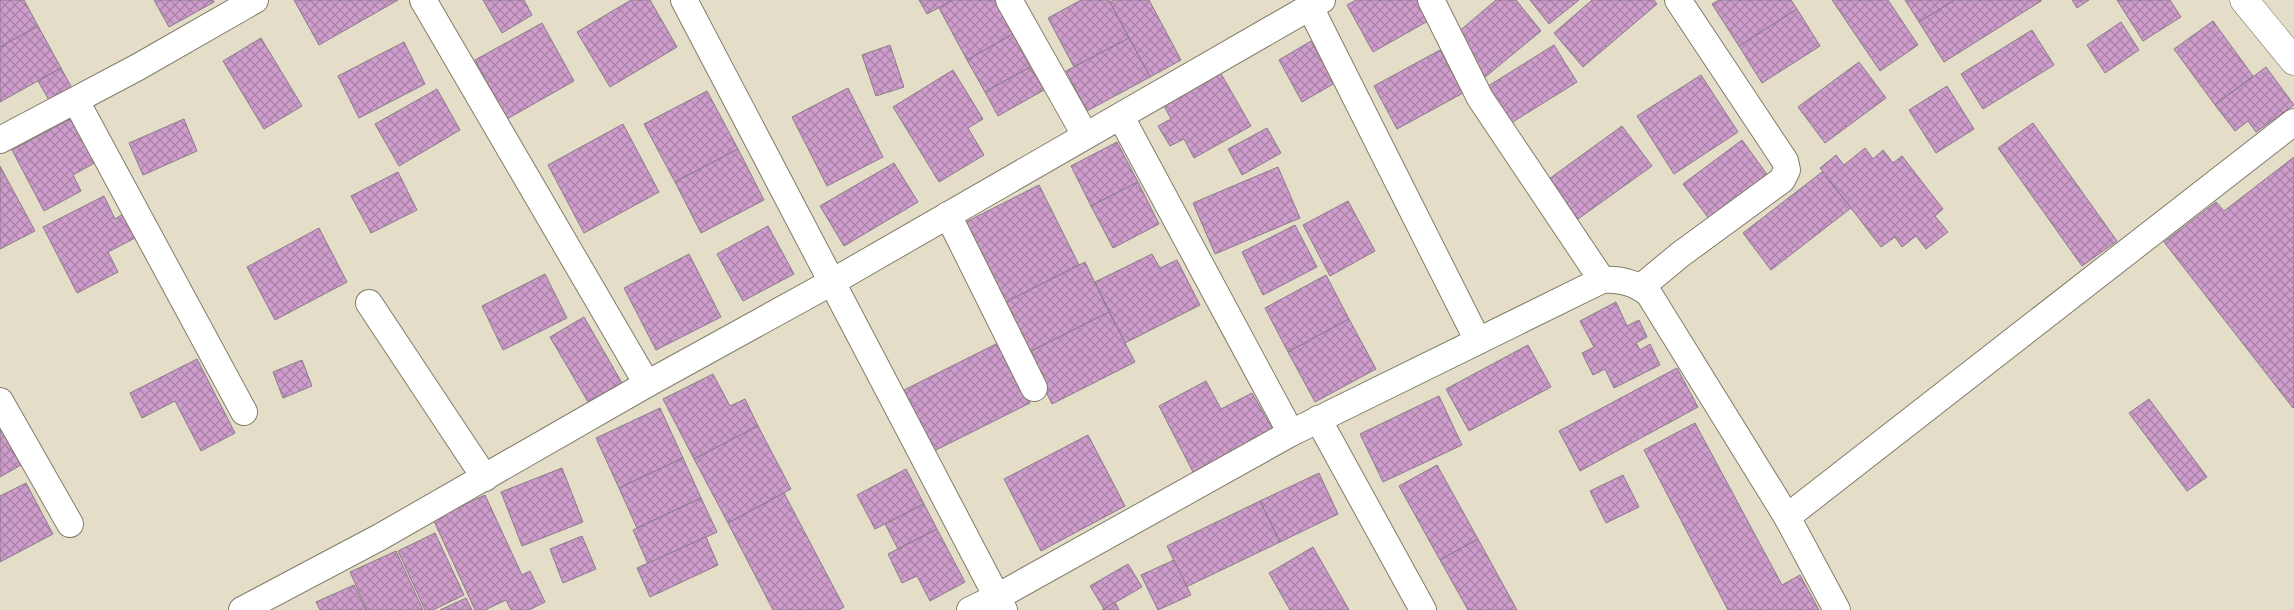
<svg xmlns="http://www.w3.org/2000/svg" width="2294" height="610" viewBox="0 0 2294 610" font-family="Barlow,sans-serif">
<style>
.building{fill:url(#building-cross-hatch);stroke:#8b7c8a}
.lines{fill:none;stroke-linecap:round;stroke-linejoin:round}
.street-casing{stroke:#817c69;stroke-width:28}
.highway-casing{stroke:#817c69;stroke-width:29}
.street{stroke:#fff;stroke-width:26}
.highway{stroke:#fff;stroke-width:28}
</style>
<defs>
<pattern id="building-cross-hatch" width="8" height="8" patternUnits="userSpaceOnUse" patternTransform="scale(1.25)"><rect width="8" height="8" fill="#ce9dcc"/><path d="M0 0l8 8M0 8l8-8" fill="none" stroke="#a880a6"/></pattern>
</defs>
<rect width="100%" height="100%" fill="#e4dec9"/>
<g class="building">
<path d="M0 0H24L38 26 0 47Z"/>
<path d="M154 0H213L214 2 169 27Z"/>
<path d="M294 0H398L319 45Z"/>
<path d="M483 0H524L532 15 502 33Z"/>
<path d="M631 0H650L677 47 610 87 577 32Z"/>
<path d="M919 0H953L927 14Z"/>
<path d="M953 0H994L1013 34 967 60 939 8Z"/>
<path d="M1081 0H1109L1129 38 1074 67 1048 18Z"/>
<path d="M1113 0H1149L1181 60 1150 77 1110 2Z"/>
<path d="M1356 0H1417L1428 21 1373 52 1347 5Z"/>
<path d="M1496 0H1516L1541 31 1484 78 1451 38Z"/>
<path d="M1530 0H1579L1549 24Z"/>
<path d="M1592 0H1654L1657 4 1583 67 1554 33Z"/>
<path d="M1719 0H1791L1797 9 1739 46 1712 4Z"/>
<path d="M1832 0H1888L1918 45 1880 71Z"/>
<path d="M1905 0H1955L1919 22Z"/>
<path d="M1955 0H2041V1L1944 62 1919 22Z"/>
<path d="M2072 0H2089L2077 8Z"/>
<path d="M2117 0H2170L2181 17 2143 41Z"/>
<path d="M1797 9 1820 46 1762 83 1739 46Z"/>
<path d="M2213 21 2253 76 2215 105 2174 49Z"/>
<path d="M2121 22 2139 50 2105 73 2087 45Z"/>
<path d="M542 23 574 81 507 119 475 60Z"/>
<path d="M38 26 61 68 0 102V47Z"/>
<path d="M2032 30 2054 65 1983 109 1961 74Z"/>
<path d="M1013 34 1030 67 985 92 967 60Z"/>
<path d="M261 38 302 106 264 129 223 61Z"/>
<path d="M1129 38 1150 77 1087 111 1066 71Z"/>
<path d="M1311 41 1335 83 1302 102 1279 60Z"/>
<path d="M404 42 425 84 359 118 338 76Z"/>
<path d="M890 45 904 87 876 96 862 55Z"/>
<path d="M1554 45 1577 82 1508 125 1485 88Z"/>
<path d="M1440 50 1463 93 1397 129 1374 86Z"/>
<path d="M1859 62 1886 98 1825 143 1798 107Z"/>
<path d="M1030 67 1044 90 998 116 985 92Z"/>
<path d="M2266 67 2294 105 2256 132 2248 121 2235 131 2215 105Z"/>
<path d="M61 68 73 90 50 102 38 81Z"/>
<path d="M953 70 983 119 968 128 984 155 939 182 893 107Z"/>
<path d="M1220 72 1251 126 1194 158 1184 139 1170 146 1158 126 1171 119 1163 104Z"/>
<path d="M1701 75 1738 132 1674 174 1637 116Z"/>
<path d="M1947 86 1974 129 1936 153 1909 110Z"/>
<path d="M848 88 883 157 827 186 792 117Z"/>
<path d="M437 89 460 130 399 166 375 124Z"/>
<path d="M707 91 738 149 675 182 644 124Z"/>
<path d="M74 117 98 161 73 175 81 191 44 211 12 150Z"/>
<path d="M184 119 197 151 143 175 129 143Z"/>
<path d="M2033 123 2117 241 2082 266 1998 148Z"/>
<path d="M623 124 659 192 584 233 548 165Z"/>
<path d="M1622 126 1652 166 1578 219 1549 179Z"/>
<path d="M1267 128 1281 153 1242 175 1228 149Z"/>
<path d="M1742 140 1769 177 1710 220 1683 184Z"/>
<path d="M1117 142 1138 182 1091 206 1071 166Z"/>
<path d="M1865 148 1873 159 1883 150 1893 163 1902 156 1943 209 1935 216 1948 232 1926 249 1916 236 1902 247 1895 237 1881 247 1820 168 1836 155 1844 165Z"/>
<path d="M738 149 764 200 701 233 675 182Z"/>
<path d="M2294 157V407L2293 408 2164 242 2216 202 2224 211Z"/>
<path d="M894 163 918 202 844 246 820 206Z"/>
<path d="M0 166 35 231 0 249Z"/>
<path d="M1278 167 1300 218 1215 254 1193 203Z"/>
<path d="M398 172 417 210 371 233 351 196Z"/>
<path d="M1822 172 1851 208 1771 270 1743 233Z"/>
<path d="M1138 182 1159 224 1113 248 1091 206Z"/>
<path d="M1039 185 1079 265 1002 304 962 224Z"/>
<path d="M104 196 115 219 123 214 135 238 108 252 118 272 77 293 43 227Z"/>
<path d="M1348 201 1375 251 1330 276 1303 225Z"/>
<path d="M1295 225 1317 267 1263 295 1242 252Z"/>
<path d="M768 226 794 274 743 301 717 254Z"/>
<path d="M319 228 347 282 275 320 247 267Z"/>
<path d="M689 254 721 317 656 350 624 288Z"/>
<path d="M1152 254 1160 268 1177 260 1200 305 1125 343 1095 282Z"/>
<path d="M1085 262 1109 312 1027 353 1002 304Z"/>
<path d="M545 274 567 318 503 350 482 306Z"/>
<path d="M1326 275 1349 319 1288 352 1265 308Z"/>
<path d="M1616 302 1627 326 1639 320 1647 337 1636 343 1640 350 1650 344 1660 365 1614 388 1605 369 1593 375 1582 353 1594 347 1580 321Z"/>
<path d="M1109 312 1135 362 1052 404 1027 353Z"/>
<path d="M584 317 622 383 588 402 550 337Z"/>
<path d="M1349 319 1376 369 1315 402 1288 352Z"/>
<path d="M1000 342 1030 403 934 451 904 390Z"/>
<path d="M1528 345 1551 387 1469 431 1446 389Z"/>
<path d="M197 359 235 433 201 451 175 401 142 418 130 393Z"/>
<path d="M302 360 312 386 283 398 273 372Z"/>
<path d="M1677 368 1698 407 1580 471 1559 431Z"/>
<path d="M713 374 730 406 745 399 758 426 694 459 663 399Z"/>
<path d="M1206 381 1221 409 1252 393 1273 430 1193 472 1159 406Z"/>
<path d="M1439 396 1462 445 1383 482 1360 434Z"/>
<path d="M2149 399 2207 477 2187 491 2129 413Z"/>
<path d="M660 408 683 458 619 488 596 438Z"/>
<path d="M1695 423 1782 585 1800 575 1819 610H1728L1644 450Z"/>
<path d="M758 426 791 489 728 523 694 459Z"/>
<path d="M0 428 21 465 0 477Z"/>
<path d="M1088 435 1125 506 1041 551 1004 479Z"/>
<path d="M683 458 701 498 637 528 619 488Z"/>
<path d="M1437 465 1478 539 1440 560 1399 486Z"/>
<path d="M562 468 583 522 522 546 501 492Z"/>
<path d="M906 469 924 504 875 529 857 495Z"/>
<path d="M1319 473 1338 514 1280 542 1260 501Z"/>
<path d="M1623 475 1639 507 1606 523 1590 491Z"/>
<path d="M26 483 53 534 0 562V496Z"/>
<path d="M784 493 844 607 839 610H773L728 523Z"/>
<path d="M485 495 522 575 530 571 545 602 529 610H511L506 600 485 610H475L433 519Z"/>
<path d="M701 498 717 532 648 564 633 530Z"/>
<path d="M1260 501 1280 542 1186 587 1167 546Z"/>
<path d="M924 504 937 529 898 549 885 524Z"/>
<path d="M937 529 965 582 930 601 917 576 902 583 888 554Z"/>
<path d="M435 533 464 595 433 610H425L398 551Z"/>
<path d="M582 536 596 569 563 583 550 549Z"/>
<path d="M706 537 718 565 650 597 637 568Z"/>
<path d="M1478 539 1517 610H1468L1440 560Z"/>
<path d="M1313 547 1349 610H1290L1269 573Z"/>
<path d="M396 551 423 610H367L350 572Z"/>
<path d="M1174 560 1191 595 1158 610 1141 575Z"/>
<path d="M1128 564 1142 587 1104 609 1090 586Z"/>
<path d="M354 585 366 610H320L316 602Z"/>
<path d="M466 598 472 610H440Z"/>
<path d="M1115 602 1119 610H1102L1104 609Z"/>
</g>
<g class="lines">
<g class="street-casing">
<g id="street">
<path d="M423 0 647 384"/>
<path d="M684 0 997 597 970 610"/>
<path d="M1009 0 1085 135"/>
<path d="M1431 0 1480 98 1602 280"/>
<path d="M1310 7 1478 341"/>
<path d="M76 101 244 412"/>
<path d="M1121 117 1291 433"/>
<path d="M0 140 138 67 255 0"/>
<path d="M948 215 1034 388"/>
<path d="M1641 287 1681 254 1782 180 1787 170 1785 161 1678 0"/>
<path d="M369 303 485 478"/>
<path d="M0 401 70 524"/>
<path d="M1318 419 1423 610"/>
<path d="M1787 517 2294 122"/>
<path d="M242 610 380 537 647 384 832 282 1322 0"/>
<path d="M1004 610 997 597 1291 433 1602 280C1620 279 1635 282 1649 294L1787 517 1837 610"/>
</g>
</g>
<g class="highway-casing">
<path id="highway" d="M2244 0 2294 61"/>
</g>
<use href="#street" class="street"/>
<use href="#highway" class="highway"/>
</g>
</svg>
